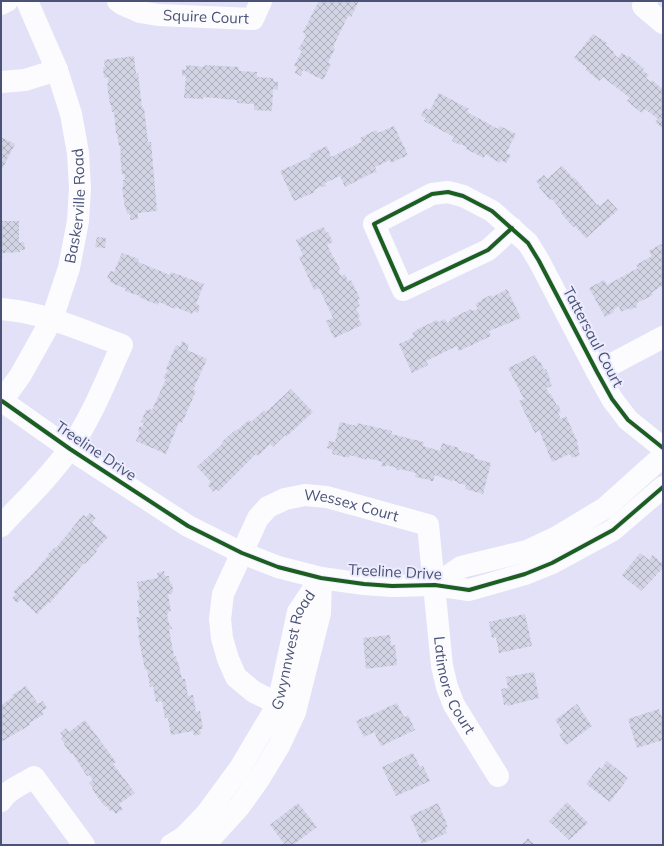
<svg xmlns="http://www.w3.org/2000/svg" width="664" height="846" viewBox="0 0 664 846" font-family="Mulish,sans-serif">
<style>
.residential{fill:#e2e1f8}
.building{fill:url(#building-cross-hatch)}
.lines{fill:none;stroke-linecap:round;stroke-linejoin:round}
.street{stroke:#fcfcfe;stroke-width:22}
.secondary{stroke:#fcfcfe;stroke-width:22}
.cycleway-casing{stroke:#edecff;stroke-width:6}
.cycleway{stroke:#1b5e20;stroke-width:4}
.labels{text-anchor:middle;stroke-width:4;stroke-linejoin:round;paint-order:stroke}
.street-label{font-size:15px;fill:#4a5376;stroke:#edecff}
</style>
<defs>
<pattern id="building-cross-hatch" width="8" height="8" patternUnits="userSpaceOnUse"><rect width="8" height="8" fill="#d2d4e4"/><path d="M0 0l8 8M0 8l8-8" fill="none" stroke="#acafbd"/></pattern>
</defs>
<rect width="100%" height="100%" fill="#ebeaf7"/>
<rect class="residential" x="1" y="1" width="662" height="844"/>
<g class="building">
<path d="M319 1H359L351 17 348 16 333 47 335 48 328 63 331 64 323 80 303 70 301 76 295 73 297 67 294 66 302 51 298 49 306 37 304 36 306 34 303 32Z"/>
<path d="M593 34 607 43 606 45 614 52 613 53 618 58 622 53 628 57 629 56 644 69 643 71 649 75 646 78 651 82 652 80 661 88 663 85V129L655 122 658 119 645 109 642 113 627 101 630 98 603 77 599 81 586 70 587 68 574 58Z"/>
<path d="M134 56 136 74 138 73 142 108H144L148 142H151L157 211 138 213V219L130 220V214H127L126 208H125L122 187H123V180H125L124 174H122L120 153H121L120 146H119L117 133H116L114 112H112L111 105H110L107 84H108V77L104 78 103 67H105L104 60Z"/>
<path d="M186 65 204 67V65L239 67V71L257 72V77L273 78V81L278 82V90L273 89 272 111 254 110V104L237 103V100L203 97V99L184 98 186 76H182V69L186 70Z"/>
<path d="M439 93 469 109 467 112 498 129 500 126 516 134 506 153 511 155 506 163 501 160 500 163 485 154 484 158 466 149 467 147 461 144 460 145 452 141 454 137 424 121 426 118 421 116 425 108 430 110Z"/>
<path d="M394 126 408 155 391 163 390 160 375 167 377 172 375 173 374 172 345 187 340 176 325 183 326 186 323 187 322 186 314 190 315 192 294 201 280 171 311 157 310 154 327 146 331 157 362 142 360 138 376 130 378 133Z"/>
<path d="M1 137 15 144 1 171Z"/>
<path d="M562 166 574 179 575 178 597 205 598 204 600 206 608 199 618 210 586 238 575 226 573 227 561 213 562 211 552 199 550 200 539 187 540 186 536 181 544 175 547 179Z"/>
<path d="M1 221H19V243L24 242 25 250H20V252L2 253 3 258H1Z"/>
<path d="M323 227 327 233 328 232 333 242 327 245 340 269 338 270 341 276 345 274 348 281 351 280 360 299 357 300 360 306 356 308 360 317 358 318 362 325 334 338 326 321 333 318 319 288 314 290 299 257 303 255 296 240Z"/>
<path d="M97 237 106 238 105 248 95 247Z"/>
<path d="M663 243V285L651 293 653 295 637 303V307L630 310 629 308 621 312 619 306 613 310 614 312 605 317 589 288 604 280 607 285 638 268 636 265 652 256 649 251Z"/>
<path d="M122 253 139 259 138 262 170 275 171 272 204 284 196 304 200 306 198 313 193 311 192 314 176 307 175 309 159 302 158 305 139 297 140 296 125 291 126 289 110 282 111 280 107 278 110 271 114 272Z"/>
<path d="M507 289 521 318 489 331 491 336 459 351 457 346 426 361 428 365 412 373 399 344 414 337 412 333 418 329 437 320 438 322 445 319 447 323 450 321V319L471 309 472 311 478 309 475 304 481 301V300L491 295 493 297Z"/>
<path d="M182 341 189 345 187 350 207 359 193 390 196 391 182 423 179 422 166 454 136 441 140 432 138 431 140 426 142 427 144 423 141 422 146 410 148 411 149 409 152 410 166 379 163 378 168 370 166 369 176 345 180 347Z"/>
<path d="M535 355 538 361H540L544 370 546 369 550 379 549 380 552 386 546 388 550 395 551 394 557 406 558 405 561 412 558 413 561 419 566 416 578 443H577L579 449 578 450 580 455 572 458 570 454 552 462 539 430 535 433 519 401 524 399 508 368Z"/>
<path d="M291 389 313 412 286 437 285 435 273 447 270 444 258 456 256 454 219 491 216 489 213 492 208 485 211 482 197 467 223 443 222 442 235 430 236 431 249 420 251 422 264 410 266 412Z"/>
<path d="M340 422 357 426V423L392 431 391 434 424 442 423 446 440 451 442 443 459 448 458 450 475 455 474 458 491 463 483 494 465 489 466 485 457 483 458 482 452 480V482L450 481V480L435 475 433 481H430V480L415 477 416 473 400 469V470H396L397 468 386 465 385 467 381 466 383 462 367 458V460L350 455 349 458 332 454 333 450 327 448 329 441 335 442Z"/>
<path d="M90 513 96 518 92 523 108 537 96 550 97 551 85 564 84 563 50 603 49 602 37 614 21 599 17 603 12 598 16 594 13 592 26 579 27 580 49 555 48 554 55 547 56 548 83 515 86 517Z"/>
<path d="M640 553 649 560 653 555 663 564V568L641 591 622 575Z"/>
<path d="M164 571 165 576H169L170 584 172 583 173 592H172V594H168L171 611 168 612V614L167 615 170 627 171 626 172 629H169L174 657 176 656 177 662H178L182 679H185L188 696 193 695 196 712 200 711 203 729H200L201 734 194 736 193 731 171 735 168 718H165L162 701 156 702 153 686 150 687 147 669 145 670 138 635H140L136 617H140L137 600 140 599 137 582 158 578 157 573Z"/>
<path d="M525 614 532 646 499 653 496 637 492 638 489 622Z"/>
<path d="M390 635 391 645H395L397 665 366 669 363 638Z"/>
<path d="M534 672 539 698 507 706V704L504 705 501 689 508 688 506 677Z"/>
<path d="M26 686 38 704 43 701 47 708 42 711 44 714 29 723 30 725 1 742V705L13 697 12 695Z"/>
<path d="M397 703 404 717 408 715 415 730 381 746 374 732 364 737 356 721 367 716V717Z"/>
<path d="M577 704 592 726 566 745 559 734 563 732 555 720Z"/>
<path d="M659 709 663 720V740L637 748 628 719Z"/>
<path d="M85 720 116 762 113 764 135 793 119 804 123 809 116 814 112 810 110 811 106 805 105 807 92 789 93 788 89 783 93 780 89 775 87 776 72 753 71 754 64 745 65 744 61 739 63 737 60 733 66 728 69 732Z"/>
<path d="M413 753 420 767 423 766 430 781 396 796 382 767Z"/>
<path d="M607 761 628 778 610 802 586 784 599 767 601 769Z"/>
<path d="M567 802 588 823 569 840 549 821Z"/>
<path d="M298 803 317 827 293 845H285L270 825Z"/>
<path d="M438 803 448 827 445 828 447 833 422 844 410 816Z"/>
<path d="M528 838 535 845H521Z"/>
</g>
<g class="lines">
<g class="street">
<path id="s1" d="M118 1 122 4 140 12 158 15 253 19 261 1"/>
<path d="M647 1 643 6 663 23"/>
<path d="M1 4 7 1"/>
<path d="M1 82 25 80 57 70"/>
<path d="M512 228 488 250 403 290 374 224 432 194 448 192 463 196 492 211 528 243 539 261 597 372 612 399 628 420 663 448"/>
<path d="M1 309C43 312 83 331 122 345 106 380 92 417 70 448 50 477 24 501 1 526"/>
<path d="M597 372 663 337"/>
<path d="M2 401 70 449 188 526 242 553 278 567 321 578"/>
<path id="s2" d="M1 402 20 376 52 319 69 268 78 221 80 188 78 153 71 114 57 70 27 1"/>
<path id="s3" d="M295 712 254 692 236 677 228 659 222 638 220 619 223 594 258 518 268 507 285 499 305 495 327 497 428 525 442 666 447 687 454 705 498 776"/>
<path d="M1 801C8 789 23 784 34 777L84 845"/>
</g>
<g class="secondary">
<path d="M321 578 364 584 392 586 435 585 469 590 525 574 552 563 613 530 663 487"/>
<path d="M435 585 461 567 527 551 557 537 605 508 663 456"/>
<path id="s4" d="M171 845 184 837 207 813 240 768 278 704 298 612 321 578"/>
<path d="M202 845 209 840 239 807 259 779 279 746 295 712 320 613 321 578"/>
</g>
<g class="cycleway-casing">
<g id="cycleway">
<path d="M512 228 488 250 403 290 374 224 432 194 448 192 463 196 492 211 528 243 539 261 597 372 612 399 628 420 663 448"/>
<path d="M2 401 70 449 188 526 242 553 278 567 321 578 364 584 392 586 435 585 469 590 525 574 552 563 613 530 663 487"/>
</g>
</g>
<use href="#cycleway" class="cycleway"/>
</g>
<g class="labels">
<g class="street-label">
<text dy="5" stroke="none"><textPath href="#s1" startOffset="91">Squire Court</textPath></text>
<text dy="5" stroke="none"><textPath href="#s2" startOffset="214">Baskerville Road</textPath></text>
<text transform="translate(593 337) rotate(62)" y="5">Tattersaul Court</text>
<text transform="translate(96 451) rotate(34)" y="5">Treeline Drive</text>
<text dy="5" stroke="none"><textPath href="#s3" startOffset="340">Wessex Court</textPath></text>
<text transform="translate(395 572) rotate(3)" y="5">Treeline Drive</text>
<text dy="5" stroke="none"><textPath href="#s4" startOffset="235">Gwynnwest Road</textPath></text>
<text dy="5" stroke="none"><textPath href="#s3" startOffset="583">Latimore Court</textPath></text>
</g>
</g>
<rect width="664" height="846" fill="none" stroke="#4a5376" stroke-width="4"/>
</svg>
